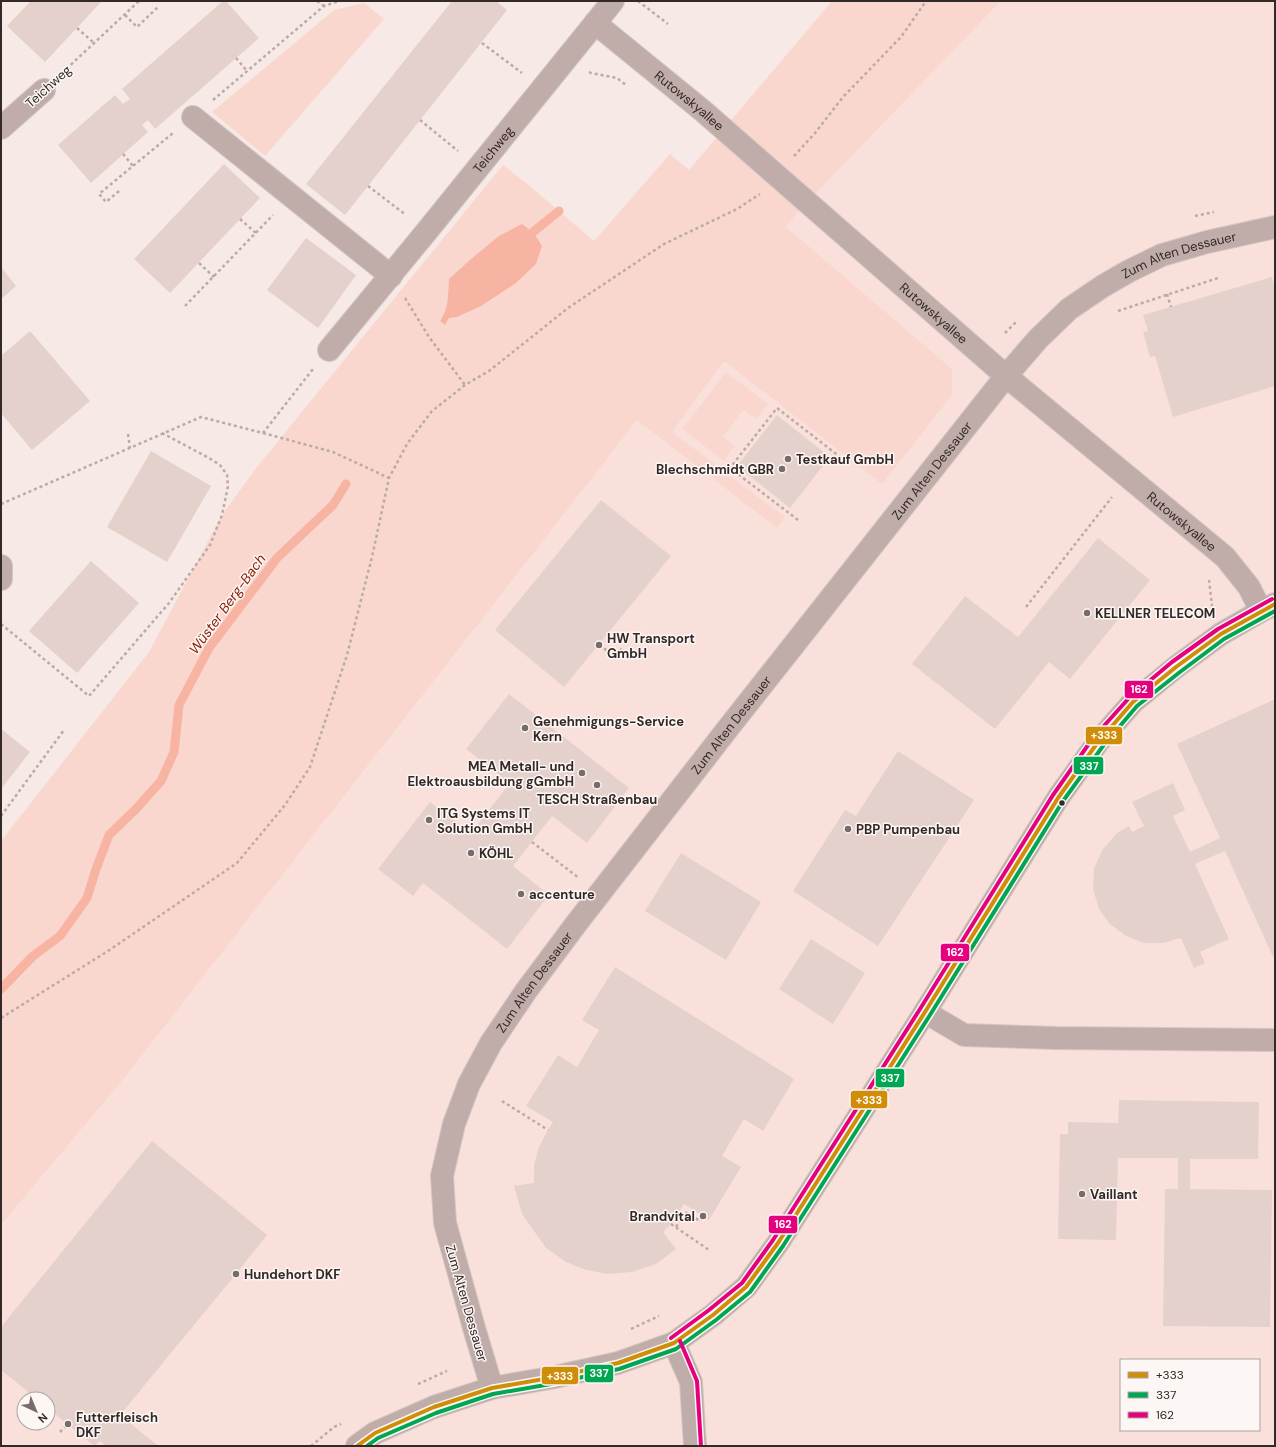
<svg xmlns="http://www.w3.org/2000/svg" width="1276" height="1447" viewBox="0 0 1276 1447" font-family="'DM Sans',sans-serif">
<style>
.built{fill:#fae0da;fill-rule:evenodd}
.green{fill:#fad7ce}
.water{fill:#f8b4a3}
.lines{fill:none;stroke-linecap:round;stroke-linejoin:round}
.stream{stroke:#f8b4a3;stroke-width:9}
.building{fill:#e5d1cc}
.minor-casing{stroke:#d2c7c4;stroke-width:24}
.path{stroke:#baaba7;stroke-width:2.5;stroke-dasharray:3 3;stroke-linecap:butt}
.minor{stroke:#c0ada9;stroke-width:22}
.bus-1-casing{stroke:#fcf6f5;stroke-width:7}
.bus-2-casing{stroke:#fcf6f5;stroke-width:7}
.bus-3-casing{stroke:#fcf6f5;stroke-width:7}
.bus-1{stroke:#d08d08;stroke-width:4}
.bus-2{stroke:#00a651;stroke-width:4}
.bus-3{stroke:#e5007d;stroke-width:4}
.poi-dot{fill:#786c69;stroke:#fcf6f5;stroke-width:1.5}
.bus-dot{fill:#332926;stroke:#fcf6f5;stroke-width:1.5}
.labels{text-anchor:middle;stroke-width:3;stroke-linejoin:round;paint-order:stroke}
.street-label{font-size:13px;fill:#332926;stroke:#fcf6f5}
.poi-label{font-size:13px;font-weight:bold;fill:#332926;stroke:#fcf6f5;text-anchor:start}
.water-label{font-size:14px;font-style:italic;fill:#8a2206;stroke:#fcf6f5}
.line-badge{stroke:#fcf6f5;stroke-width:1.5}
.badge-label{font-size:11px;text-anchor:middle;font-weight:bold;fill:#fff}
</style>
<rect width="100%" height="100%" fill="#f7e9e5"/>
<path class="built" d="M1001 1H1275V1441L1268 1446H1V1225L121 1082 796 214ZM1121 1360H1259V1430H1121ZM24 1399H48V1423H24Z"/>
<g class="green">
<path d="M832 1H1001L796 214 786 227 952 369V395L882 484 724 361 672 432 785 517 777 528 637 420 121 1082 1 1225V841L149 652 222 515 257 467 503 165 525 182 594 241 670 154 689 170Z"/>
<path d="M364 3 384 19 265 156 212 112 334 10Z"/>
<path d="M726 372 768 404 756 419 743 410 723 437 735 446 724 461 682 429Z"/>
</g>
<path class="water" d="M522 224 533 232 542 246 536 264 516 283 481 306 457 317 449 318 445 325 440 321C449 309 448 293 449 279L471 259 499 236Z"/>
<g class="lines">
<g class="stream">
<path d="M533 232 559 211"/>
<path d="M1 989 33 956 60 936 87 898 96 869 109 835 136 809 161 781 174 752 179 705 209 648 277 558 333 505 346 484"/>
</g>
</g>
<g class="building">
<path d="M31 1H102L45 62 7 26Z"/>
<path d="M223 1H226L259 38 155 129 148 120 142 125 148 132 91 183 58 145 115 95 123 104 130 99 122 89Z"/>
<path d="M452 1H496L507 10 345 215 306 184Z"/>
<path d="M224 164 260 198 170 293 134 259Z"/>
<path d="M306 238 356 275 318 328 267 290Z"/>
<path d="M1 267 16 286 1 299Z"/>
<path d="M1272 277 1275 288V386L1173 417 1155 356 1150 357 1143 332 1148 331 1143 315Z"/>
<path d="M30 331 90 401 32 450 1 413V356Z"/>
<path d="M777 415 830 457 790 508 737 466Z"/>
<path d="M151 451 211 486 167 562 107 527Z"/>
<path d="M601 500 671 556 564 687 495 630Z"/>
<path d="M1098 538 1150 580 1070 679 1049 662 995 729 912 664 965 596 1018 637Z"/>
<path d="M91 561 139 603 77 673 29 631Z"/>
<path d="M509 694 629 788 587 843 552 816 513 866 549 895 507 949 423 883 413 896 378 869 430 802 471 833 510 783 466 749Z"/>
<path d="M1275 699V956L1273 957 1225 851 1195 864 1229 939 1200 952 1205 963 1194 968 1181 938 1163 943H1144L1126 936 1110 924 1099 909 1093 889 1094 868 1103 849 1117 833 1129 826 1132 832 1144 826 1132 802 1173 783 1185 810 1173 816 1190 852 1220 838 1177 744Z"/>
<path d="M1 729 30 752 1 789Z"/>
<path d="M898 751 974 800 878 946 793 891 845 810 856 816Z"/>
<path d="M681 853 761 902 726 960 645 911Z"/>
<path d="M811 939 865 973 833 1024 779 989Z"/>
<path d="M615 967 794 1079 763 1131 744 1119 722 1156 741 1167 709 1220 684 1204 671 1224 663 1232 676 1249 656 1264 632 1272 608 1274 586 1270 566 1262 546 1248 522 1214 514 1186 534 1183V1165L539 1147 548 1130 553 1122 526 1106 558 1055 577 1067 599 1030 582 1020Z"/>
<path d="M1119 1100 1259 1102 1258 1159H1190V1189L1272 1190 1270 1327 1163 1326 1165 1189H1178V1158H1118L1116 1240 1058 1239 1060 1134H1068V1122L1118 1123Z"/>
<path d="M152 1141 267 1235 236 1274 120 1415 158 1446H106L100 1441 94 1446 48 1408V1399H37L1 1370V1327Z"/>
</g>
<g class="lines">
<g class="minor-casing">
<g id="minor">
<path id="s1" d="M595 23 703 111 1006 376 1225 557 1249 587 1261 611"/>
<path d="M193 117 391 276"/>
<path d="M1 128 44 90"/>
<path id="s2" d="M329 350 427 231 613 1"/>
<path d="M1 566V579"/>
<path d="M925 1012 964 1035 1056 1038 1275 1040"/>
<path d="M674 1343 691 1382 695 1446"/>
<path id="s3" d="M492 1388 474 1328 445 1223 442 1176 454 1124 469 1084 491 1043 526 991 576 924 729 727 1006 376 1038 339 1069 309 1103 286 1129 271 1162 255 1207 242 1275 227"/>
<path d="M357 1446 375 1433 434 1407 492 1388 550 1378 618 1363 674 1343 713 1315 746 1287 778 1243 925 1012 1058 798 1098 742 1133 702 1176 667 1221 634 1261 611 1275 604"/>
</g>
</g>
<g class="path">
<path d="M317 1 324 6"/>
<path d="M638 1 668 24"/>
<path d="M125 15 137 27 159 6"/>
<path d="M77 28 94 43"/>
<path d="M482 43 522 73"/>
<path d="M236 58 247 71"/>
<path d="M589 72 591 73 617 78 626 85"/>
<path d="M62 73 139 1"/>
<path d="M213 100 324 6 339 1"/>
<path d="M420 120 458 151"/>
<path d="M123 154 133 166"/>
<path d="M794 156 815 133 843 97 901 37 926 1"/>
<path d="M368 186 406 215"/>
<path d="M119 191 106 202 99 194 173 133"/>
<path d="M1195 216 1214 212"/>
<path d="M240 219 256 233"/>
<path d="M199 263 214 277"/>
<path d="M1167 294 1171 307"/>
<path d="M405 298 429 337 465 385"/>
<path d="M185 306 273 215"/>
<path d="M1118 311 1218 278"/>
<path d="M1005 333 1017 321"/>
<path d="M263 433 333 452 389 478"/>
<path d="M128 434 130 448"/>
<path d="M1 504 201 417 263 433 313 369"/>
<path d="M798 520 730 468 777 408 844 460"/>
<path d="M1209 580 1212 606"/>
<path d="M1026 607 1112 497"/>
<path d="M1 624 89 696 169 603 210 545 222 515 228 486 227 475 220 465 209 458 162 433"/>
<path d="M599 645 612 654 624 648"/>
<path d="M1 816 64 730"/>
<path d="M532 842 579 878"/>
<path d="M1 1018 108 951 237 863 285 805 310 767 347 655 372 557 389 478 407 444 432 411 465 385 489 371 568 308 664 244 737 209 760 194"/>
<path d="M502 1101 548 1130"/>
<path d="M671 1224 709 1250"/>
<path d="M676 1227 685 1212 700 1221 703 1216"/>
<path d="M631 1329 659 1316"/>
<path d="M418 1384 447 1371"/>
<path d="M60 1432 68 1424"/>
<path d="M311 1446 334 1427 341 1424"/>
</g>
<use href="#minor" class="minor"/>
<g class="bus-1-casing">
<path id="bus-1" d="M357 1446 375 1433 434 1407 492 1388 550 1378 618 1363 674 1343 713 1315 746 1287 778 1243 925 1012 1058 798 1098 742 1133 702 1176 667 1221 634 1275 604"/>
</g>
<g class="bus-2-casing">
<path id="bus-2" d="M367 1446 378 1438 436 1413 493 1394 551 1384 619 1369 676 1349 716 1320 750 1292 783 1246 930 1015 1063 801 1103 746 1137 706 1180 672 1224 639 1275 611"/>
</g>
<g class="bus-3-casing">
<g id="bus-3">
<path d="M671 1338 709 1310 742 1283 773 1240 920 1009 1053 795 1093 738 1129 698 1172 662 1218 629 1272 599"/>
<path d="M680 1341 697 1381 701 1446"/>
</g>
</g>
<use href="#bus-1" class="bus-1"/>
<use href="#bus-2" class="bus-2"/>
<use href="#bus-3" class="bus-3"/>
</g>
<g class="poi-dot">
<circle cx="788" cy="459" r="4"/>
<circle cx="782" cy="469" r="4"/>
<circle cx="1087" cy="613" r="4"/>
<circle cx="599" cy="645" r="4"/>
<circle cx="525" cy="728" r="4"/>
<circle cx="582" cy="773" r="4"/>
<circle cx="597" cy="785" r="4"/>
<circle cx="429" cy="820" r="4"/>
<circle cx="848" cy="829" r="4"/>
<circle cx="471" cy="853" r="4"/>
<circle cx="521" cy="894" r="4"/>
<circle cx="1082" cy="1194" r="4"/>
<circle cx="703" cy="1216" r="4"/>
<circle cx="236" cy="1274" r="4"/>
<circle cx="68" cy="1424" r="4"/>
</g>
<circle class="bus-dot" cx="1062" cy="803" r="3.5"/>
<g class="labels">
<g class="street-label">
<text transform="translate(48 86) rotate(-42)" y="5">Teichweg</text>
<text dy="5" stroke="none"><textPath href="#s1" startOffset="122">Rutowskyallee</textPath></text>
<text dy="5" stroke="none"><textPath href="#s2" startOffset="259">Teichweg</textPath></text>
<text dy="5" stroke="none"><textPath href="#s3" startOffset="1420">Zum Alten Dessauer</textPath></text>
<text dy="5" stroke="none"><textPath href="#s1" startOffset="446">Rutowskyallee</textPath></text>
<text dy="5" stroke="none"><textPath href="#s3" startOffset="1084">Zum Alten Dessauer</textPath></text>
<text dy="5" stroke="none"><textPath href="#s1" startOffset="770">Rutowskyallee</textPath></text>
<text dy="5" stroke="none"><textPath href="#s3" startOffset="760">Zum Alten Dessauer</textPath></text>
<text dy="5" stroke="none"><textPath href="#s3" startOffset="436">Zum Alten Dessauer</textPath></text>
<text transform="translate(467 1303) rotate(74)" y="5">Zum Alten Dessauer</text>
</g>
<g class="poi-label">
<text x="796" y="464">Testkauf GmbH</text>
<text x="774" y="474" text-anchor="end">Blechschmidt GBR</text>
<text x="1095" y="618">KELLNER TELECOM</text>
<text x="607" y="643">HW Transport<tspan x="607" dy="15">GmbH</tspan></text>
<text x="533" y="726">Genehmigungs-Service<tspan x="533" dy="15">Kern</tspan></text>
<text x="574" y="771" text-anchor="end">MEA Metall- und<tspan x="574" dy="15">Elektroausbildung gGmbH</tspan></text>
<text x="597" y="804" text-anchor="middle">TESCH Straßenbau</text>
<text x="437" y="818">ITG Systems IT<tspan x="437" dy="15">Solution GmbH</tspan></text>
<text x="856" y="834">PBP Pumpenbau</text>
<text x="479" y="858">KÖHL</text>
<text x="529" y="899">accenture</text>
<text x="1090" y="1199">Vaillant</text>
<text x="695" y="1221" text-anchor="end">Brandvital</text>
<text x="244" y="1279">Hundehort DKF</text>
<text x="76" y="1422">Futterfleisch<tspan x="76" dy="15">DKF</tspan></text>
</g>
<g class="water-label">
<text transform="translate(227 604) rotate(-54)" y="5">Wüster Berg-Bach</text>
</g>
</g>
<g class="line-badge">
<rect x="1124" y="680" width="30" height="19" rx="4" fill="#e5007d"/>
<rect x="1085" y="726" width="38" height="19" rx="4" fill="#d08d08"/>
<rect x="1073" y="756" width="31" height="19" rx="4" fill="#00a651"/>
<rect x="940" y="943" width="30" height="19" rx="4" fill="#e5007d"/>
<rect x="875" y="1068" width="30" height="20" rx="4" fill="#00a651"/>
<rect x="850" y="1090" width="38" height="19" rx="4" fill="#d08d08"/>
<rect x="768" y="1215" width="30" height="19" rx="4" fill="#e5007d"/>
<rect x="584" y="1364" width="30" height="19" rx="4" fill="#00a651"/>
<rect x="541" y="1366" width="38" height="19" rx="4" fill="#d08d08"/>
</g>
<g class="badge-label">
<text x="1139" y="693">162</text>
<text x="1104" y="739">+333</text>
<text x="1089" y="770">337</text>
<text x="955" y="956">162</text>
<text x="890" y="1082">337</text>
<text x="869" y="1104">+333</text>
<text x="783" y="1228">162</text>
<text x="599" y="1377">337</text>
<text x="560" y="1380">+333</text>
</g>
<rect width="1276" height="1447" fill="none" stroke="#332926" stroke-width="4"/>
<rect x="1120" y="1359" width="140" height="72" fill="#fcf6f5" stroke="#aca4a2"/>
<rect x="1128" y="1372" width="20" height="6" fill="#d08d08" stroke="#aca4a2"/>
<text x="1156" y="1379" font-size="12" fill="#332926">+333</text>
<rect x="1128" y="1392" width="20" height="6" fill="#00a651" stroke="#aca4a2"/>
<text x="1156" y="1399" font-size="12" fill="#332926">337</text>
<rect x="1128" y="1412" width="20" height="6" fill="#e5007d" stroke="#aca4a2"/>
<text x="1156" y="1419" font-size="12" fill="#332926">162</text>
<g transform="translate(36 1411) rotate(136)"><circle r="19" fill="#fcf6f5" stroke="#aca4a2"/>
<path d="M0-3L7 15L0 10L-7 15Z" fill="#786c69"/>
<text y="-6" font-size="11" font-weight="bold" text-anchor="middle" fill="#332926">N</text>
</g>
</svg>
